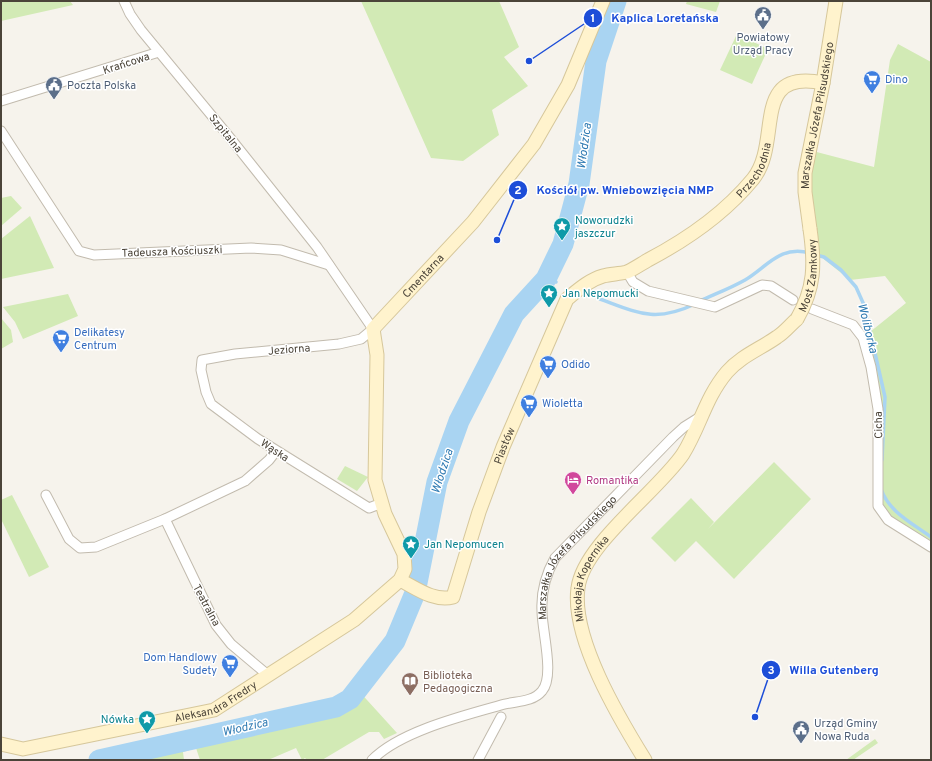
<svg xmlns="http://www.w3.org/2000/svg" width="932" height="761" viewBox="0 0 932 761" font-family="Overpass,sans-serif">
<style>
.green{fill:#d2eab5}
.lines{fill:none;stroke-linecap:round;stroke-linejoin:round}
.stream{stroke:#a9d4f2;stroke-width:3.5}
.river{stroke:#a9d4f2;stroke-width:21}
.street-casing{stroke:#c2bbae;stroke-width:11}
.secondary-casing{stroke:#d6c79b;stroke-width:15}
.street{stroke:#fff;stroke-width:9}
.secondary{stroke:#fff3cd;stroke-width:13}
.secondary-bridge-casing{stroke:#d6c79b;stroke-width:15;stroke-linecap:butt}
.secondary-bridge{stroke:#fff3cd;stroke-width:13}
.labels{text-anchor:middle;stroke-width:3;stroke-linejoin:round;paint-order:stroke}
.service-label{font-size:11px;fill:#4e5e75;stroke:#fff;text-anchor:start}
.street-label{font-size:11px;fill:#4b4439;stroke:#fff}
.shop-label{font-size:11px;fill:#366cbe;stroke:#fff;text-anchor:start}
.culture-label{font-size:11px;fill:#0d838f;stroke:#fff;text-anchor:start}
.hotel-label{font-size:11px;fill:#b23c85;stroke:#fff;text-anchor:start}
.education-label{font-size:11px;fill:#785e54;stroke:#fff;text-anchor:start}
.water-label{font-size:12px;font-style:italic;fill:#2e7ab2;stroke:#fff}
.leader{fill:none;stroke:#1d4ed8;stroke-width:1.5}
.callout-dot{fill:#1d4ed8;stroke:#fff;stroke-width:1.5}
.mark-label{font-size:12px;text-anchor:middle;font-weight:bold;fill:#fff}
.callout-label{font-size:12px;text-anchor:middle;font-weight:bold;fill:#1d4ed8;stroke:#fff;stroke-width:3;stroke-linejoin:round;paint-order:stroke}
</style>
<rect width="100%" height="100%" fill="#f6f3ec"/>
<g class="green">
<path d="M1 1H70L73 5 1 21Z"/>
<path d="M361 1H499L519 47 504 57 528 86 492 110 499 135 463 161 431 158Z"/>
<path d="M687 1H720L716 12 686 4Z"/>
<path d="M737 34 768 49 752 84 720 70Z"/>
<path d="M898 44 931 62V547L888 520 878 506 870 332 906 303 885 276 850 280 820 256 810 229 809 150 874 167 890 60Z"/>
<path d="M11 196 22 208 1 226V198Z"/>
<path d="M30 216 54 268 1 279V239Z"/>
<path d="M68 294 78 316 23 339 15 322 3 307Z"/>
<path d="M1 318 11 330 13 342 1 349Z"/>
<path d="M774 462 811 499 734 579 696 541 675 562 651 538 691 498 714 522 708 529Z"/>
<path d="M345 466 368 477 357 491 337 479Z"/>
<path d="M12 495 49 567 29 577 1 519V500Z"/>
<path d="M357 689 397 733 384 739 379 732H369L322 760H307L305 758 302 760 296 748 268 760H200L196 748 183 752 184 760H99L336 707 350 699Z"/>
<path d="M875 739 878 743 853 760H846Z"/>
</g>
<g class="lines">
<g class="stream">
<path d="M816 255 824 257 841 270 856 287 864 305 885 397 882 460"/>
<path d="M546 279 556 282"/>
<path d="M600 299C638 313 655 323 695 304"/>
<path d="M700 301C715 294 731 288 745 280 768 266 780 245 810 253"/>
<path d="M881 489C889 512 912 523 931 537"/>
</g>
<path class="river" d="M99 760 336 707 350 699 395 641 415 593 437 482 459 421 514 314 546 279 563 244 579 184 596 61 616 1"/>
<g class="street-casing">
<g id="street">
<path d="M124 1 130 14 141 30 231 139 317 247 373 329 361 339 339 344 235 354 202 360 201 370 206 392 211 404 258 439 369 508 382 503"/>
<path d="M1 101 159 52"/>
<path d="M1 131 79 251 94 255 251 248 281 250 329 265"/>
<path d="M627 272 633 282 648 291 715 307 762 285 771 286 793 300"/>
<path d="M812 309 853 325 863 338 871 367 878 409V506L888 520 931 547"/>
<path d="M46 495 69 539 80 548 96 547 165 519 245 481 269 460 276 451"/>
<path d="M165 519 216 625 231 644 269 676"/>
<path id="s1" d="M372 760C400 731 466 715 505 704 517 701 533 702 542 691 555 676 542 631 542 611 541 593 546 574 555 558L673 437 684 427 700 417"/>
<path d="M478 760 501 717"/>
</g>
</g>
<g class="secondary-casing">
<g id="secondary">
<path id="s2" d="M810 229 805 192V173L823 83 836 1"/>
<path id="s3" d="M400 580C416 588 434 602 453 597L479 512 503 447 567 299C578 290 589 280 603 276 610 274 619 274 627 272 634 269 641 264 648 260 686 240 725 213 753 179 783 142 749 68 823 83"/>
<path id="s4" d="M1 744 23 749 214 710 354 620 400 580 405 569 404 554 385 514 375 480 377 355 373 329 473 222 534 144 568 85 603 1"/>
<path id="s5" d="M645 760C619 718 571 638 578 588 583 545 658 491 683 454 700 427 705 398 727 372 741 356 760 349 777 337 785 332 790 325 797 319"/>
</g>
</g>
<use href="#street" class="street"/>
<use href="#secondary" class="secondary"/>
<g class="secondary-bridge-casing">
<g id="secondary-bridge">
<path id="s6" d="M797 319C815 288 815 264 810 229"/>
</g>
</g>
<use href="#secondary-bridge" class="secondary-bridge"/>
</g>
<defs>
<g id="civic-pin" transform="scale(0.9)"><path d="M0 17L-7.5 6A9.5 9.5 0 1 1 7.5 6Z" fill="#5c6f8a" stroke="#fff"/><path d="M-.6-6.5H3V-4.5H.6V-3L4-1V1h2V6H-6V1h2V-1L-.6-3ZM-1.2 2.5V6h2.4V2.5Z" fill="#fff"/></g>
<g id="supermarket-pin" transform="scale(0.9)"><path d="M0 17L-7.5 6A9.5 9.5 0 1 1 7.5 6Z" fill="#3f7fe0" stroke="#fff"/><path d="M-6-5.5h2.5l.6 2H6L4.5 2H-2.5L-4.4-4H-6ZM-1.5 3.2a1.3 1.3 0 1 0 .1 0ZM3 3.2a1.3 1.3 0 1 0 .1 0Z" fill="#fff"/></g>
<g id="sight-pin" transform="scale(0.9)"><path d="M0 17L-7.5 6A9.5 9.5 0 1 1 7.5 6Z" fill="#0f9aa8" stroke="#fff"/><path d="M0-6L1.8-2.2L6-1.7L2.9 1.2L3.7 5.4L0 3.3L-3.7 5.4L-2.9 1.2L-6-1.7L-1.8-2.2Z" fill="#fff"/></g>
<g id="hotel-pin" transform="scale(0.9)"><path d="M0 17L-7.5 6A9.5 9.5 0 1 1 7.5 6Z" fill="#d1479c" stroke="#fff"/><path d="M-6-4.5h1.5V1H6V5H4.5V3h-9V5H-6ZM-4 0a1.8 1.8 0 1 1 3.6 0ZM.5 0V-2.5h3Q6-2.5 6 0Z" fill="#fff"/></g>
<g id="library-pin" transform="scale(0.9)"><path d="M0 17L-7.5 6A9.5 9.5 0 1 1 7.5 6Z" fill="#8d6e63" stroke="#fff"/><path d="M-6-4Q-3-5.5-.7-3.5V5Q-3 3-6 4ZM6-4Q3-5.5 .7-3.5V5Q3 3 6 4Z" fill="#fff"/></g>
</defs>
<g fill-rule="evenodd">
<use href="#civic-pin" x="763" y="15"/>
<use href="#supermarket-pin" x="872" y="79"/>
<use href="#civic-pin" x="54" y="85"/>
<use href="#sight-pin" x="562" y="226"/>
<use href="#sight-pin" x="549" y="293"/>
<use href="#supermarket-pin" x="61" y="338"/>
<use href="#supermarket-pin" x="548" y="364"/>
<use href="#supermarket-pin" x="529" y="403"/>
<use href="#hotel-pin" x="573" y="480"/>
<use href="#sight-pin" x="411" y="544"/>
<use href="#supermarket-pin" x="230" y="663"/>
<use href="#library-pin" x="410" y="681"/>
<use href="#sight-pin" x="147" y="719"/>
<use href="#civic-pin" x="801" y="729"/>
</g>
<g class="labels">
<g class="service-label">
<text x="763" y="41" text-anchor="middle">Powiatowy<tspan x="763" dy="13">Urząd Pracy</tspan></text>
<text x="67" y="89">Poczta Polska</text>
<text x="814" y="727">Urząd Gminy<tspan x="814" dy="13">Nowa Ruda</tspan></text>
</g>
<g class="street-label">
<text transform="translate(126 63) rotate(-18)" y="4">Krańcowa</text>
<text dy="4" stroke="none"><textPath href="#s2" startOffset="115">Marszałka Józefa Piłsudskiego</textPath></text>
<text transform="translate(226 133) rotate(51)" y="4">Szpitalna</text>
<text dy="4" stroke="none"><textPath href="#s3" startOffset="610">Przechodnia</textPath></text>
<text transform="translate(172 251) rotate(-2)" y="4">Tadeusza Kościuszki</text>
<text dy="4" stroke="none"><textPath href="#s6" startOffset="46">Most Zamkowy</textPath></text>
<text dy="4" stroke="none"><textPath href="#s4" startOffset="776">Cmentarna</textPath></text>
<text transform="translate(289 349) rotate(-5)" y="4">Jeziorna</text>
<text transform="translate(878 425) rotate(-91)" y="4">Cicha</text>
<text dy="4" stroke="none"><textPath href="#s3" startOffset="217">Piastów</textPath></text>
<text transform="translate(275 450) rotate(33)" y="4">Wąska</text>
<text dy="4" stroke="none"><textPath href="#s1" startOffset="333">Marszałka Józefa Piłsudskiego</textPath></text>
<text dy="4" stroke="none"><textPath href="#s5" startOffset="200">Mikołaja Kopernika</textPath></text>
<text transform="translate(207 605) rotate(62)" y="4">Teatralna</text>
<text dy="4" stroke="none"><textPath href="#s4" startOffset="222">Aleksandra Fredry</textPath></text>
</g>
<g class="shop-label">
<text x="885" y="83">Dino</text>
<text x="74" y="336">Delikatesy<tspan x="74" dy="13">Centrum</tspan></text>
<text x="561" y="368">Odido</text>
<text x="542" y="407">Wioletta</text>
<text x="217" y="661" text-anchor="end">Dom Handlowy<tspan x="217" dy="13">Sudety</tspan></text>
</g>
<g class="culture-label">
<text x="575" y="224">Noworudzki<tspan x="575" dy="13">jaszczur</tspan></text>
<text x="562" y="297">Jan Nepomucki</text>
<text x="424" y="548">Jan Nepomucen</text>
<text x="134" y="723" text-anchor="end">Nówka</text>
</g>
<g class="hotel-label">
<text x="586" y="484">Romantika</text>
</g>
<g class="education-label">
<text x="423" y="679">Biblioteka<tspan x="423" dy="13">Pedagogiczna</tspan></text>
</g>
<g class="water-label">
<text transform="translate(584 146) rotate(-82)" y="4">Włodzica</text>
<text transform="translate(868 328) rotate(76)" y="4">Woliborka</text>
<text transform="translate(442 471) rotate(-72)" y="4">Włodzica</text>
<text transform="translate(245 727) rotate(-13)" y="4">Włodzica</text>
</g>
</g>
<path class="leader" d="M529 61L593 18M497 240L518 190M755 717L771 670"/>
<g class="callout-dot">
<circle cx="529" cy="61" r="4"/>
<circle cx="497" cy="240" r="4"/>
<circle cx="755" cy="717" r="4"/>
<circle cx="593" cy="18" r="10"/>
<circle cx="518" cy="190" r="10"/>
<circle cx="771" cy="670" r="10"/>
</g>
<g class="mark-label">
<text x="593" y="22">1</text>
<text x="518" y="194">2</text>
<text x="771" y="674">3</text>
</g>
<g class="callout-label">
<text x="665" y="22">Kaplica Loretańska</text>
<text x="625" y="194">Kościół pw. Wniebowzięcia NMP</text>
<text x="834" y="674">Willa Gutenberg</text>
</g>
<rect width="932" height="761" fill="none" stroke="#4b4439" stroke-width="4"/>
</svg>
